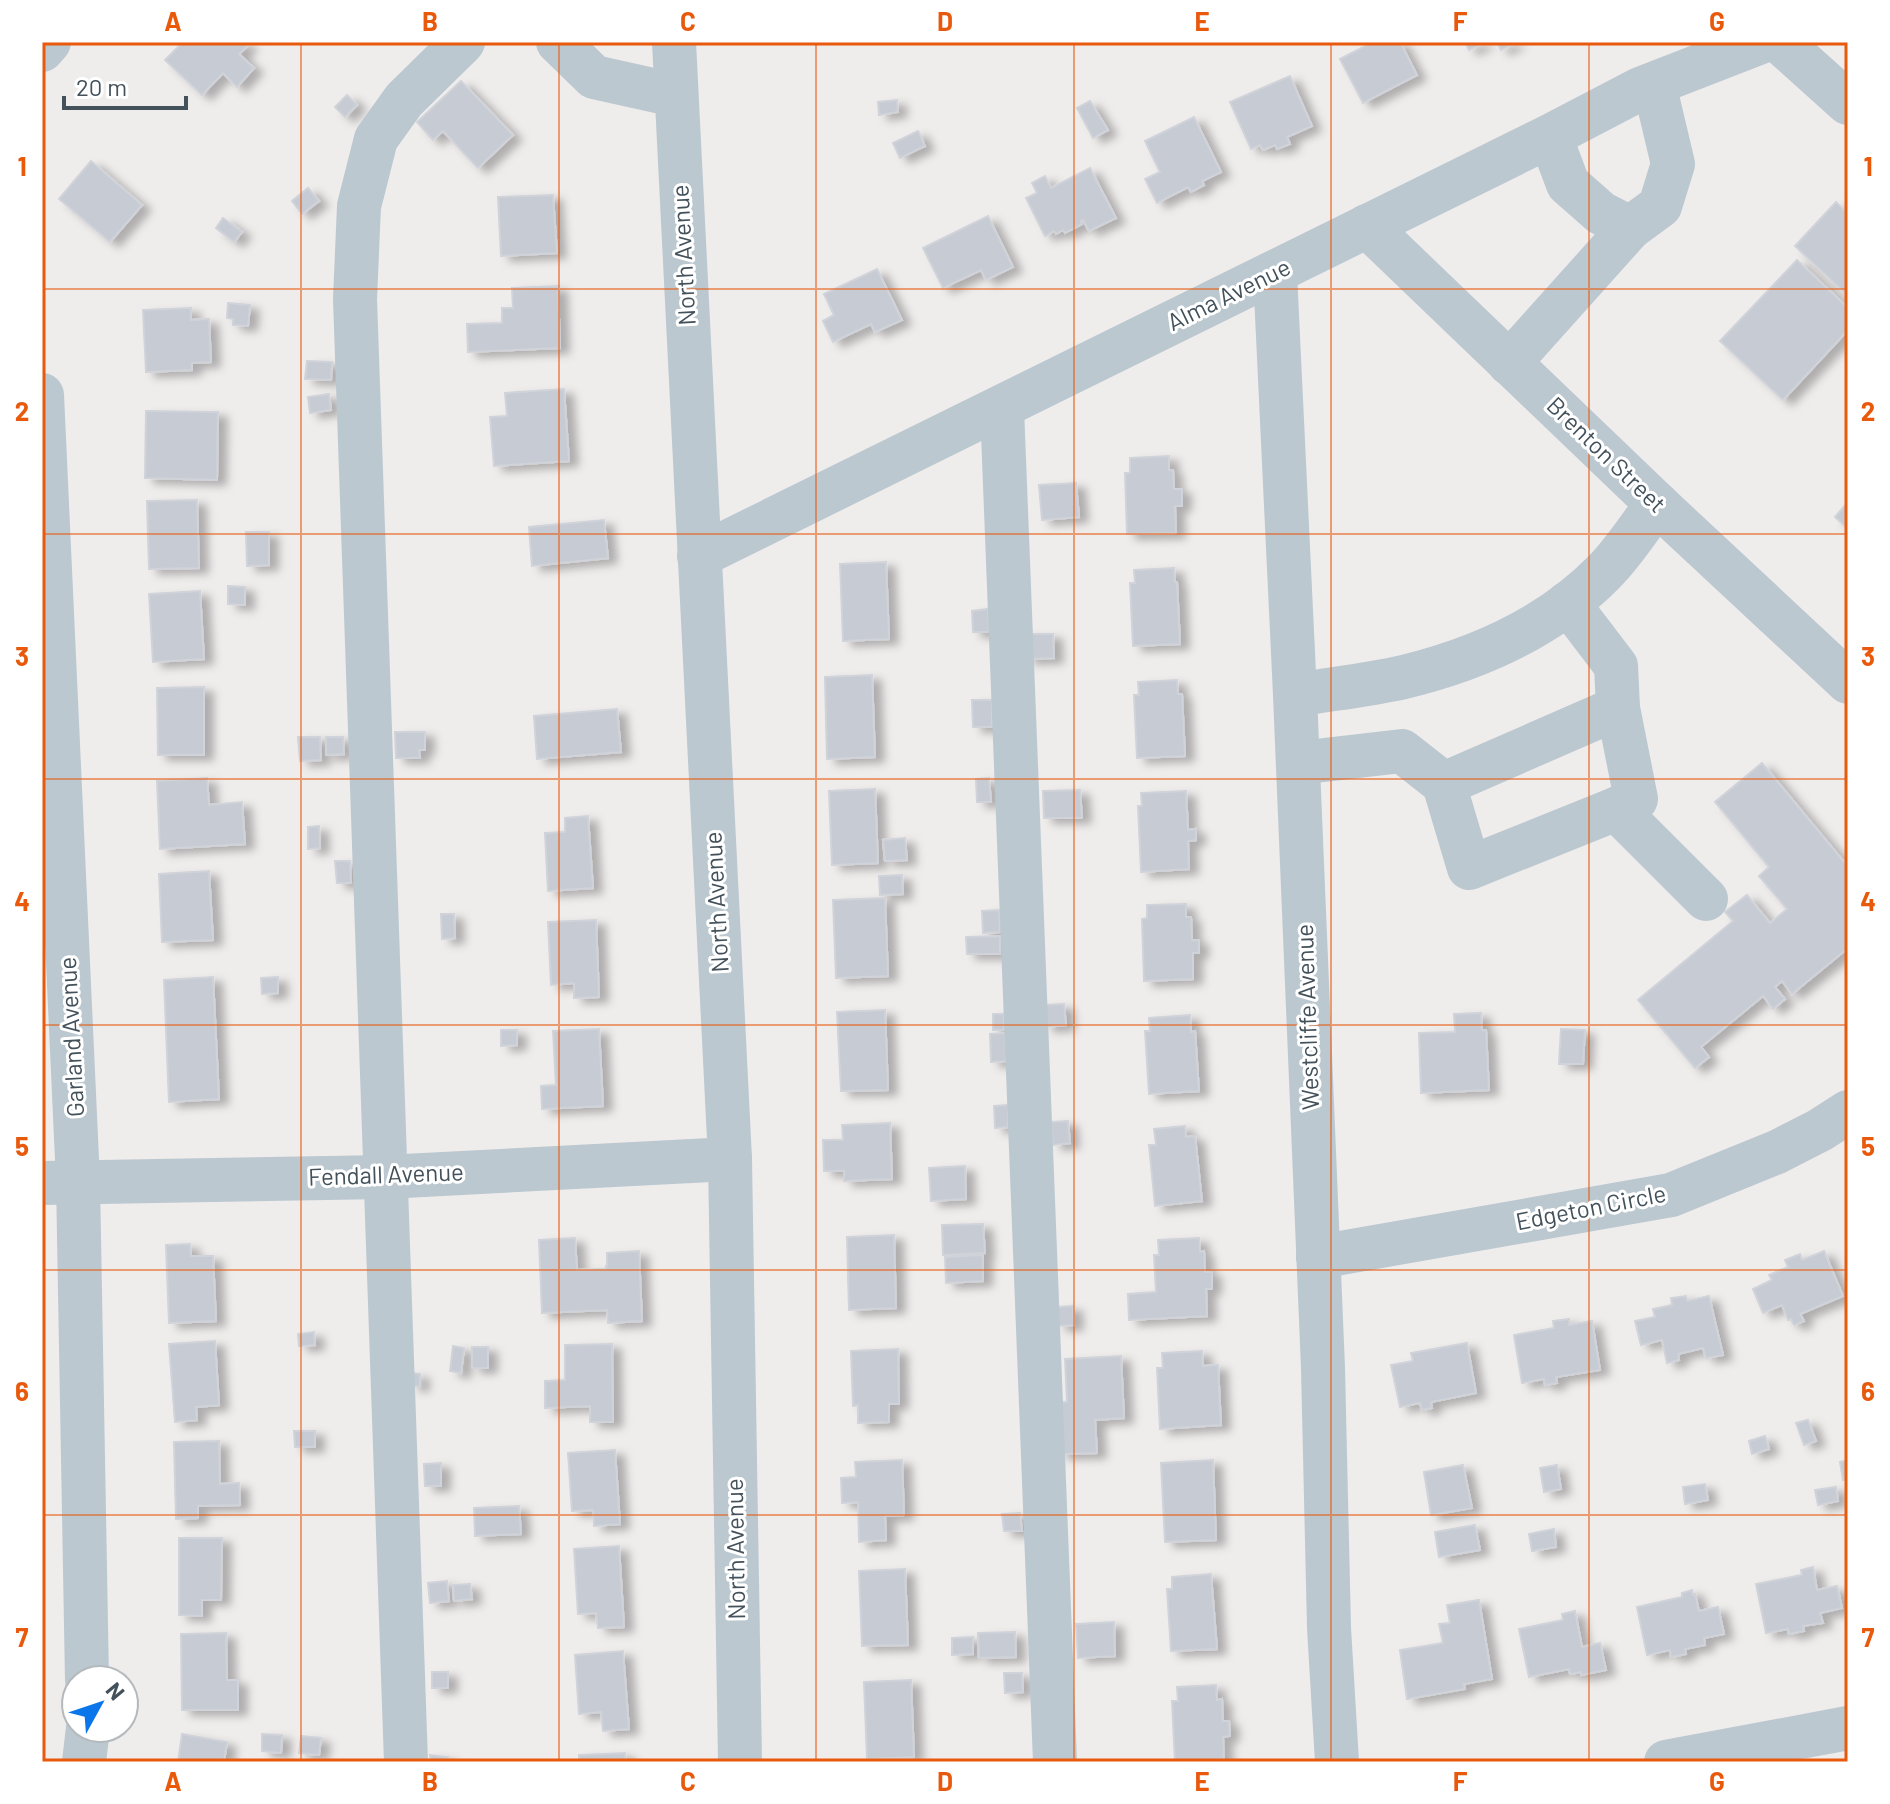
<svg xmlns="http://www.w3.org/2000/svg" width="1890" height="1804" viewBox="0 0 1890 1804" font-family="Barlow,sans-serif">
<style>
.building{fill:#c7cbd3;stroke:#d0d3d9;stroke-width:2;filter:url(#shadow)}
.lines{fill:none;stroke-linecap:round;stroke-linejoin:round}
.minor{stroke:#bbc8d0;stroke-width:44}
.grid{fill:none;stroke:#e8590c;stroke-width:2;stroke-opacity:0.55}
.labels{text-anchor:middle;stroke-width:6;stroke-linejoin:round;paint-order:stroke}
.street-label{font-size:24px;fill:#43515b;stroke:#fff}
.neatline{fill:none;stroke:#e8590c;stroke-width:3}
.grid-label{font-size:26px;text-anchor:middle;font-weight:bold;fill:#e8590c}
</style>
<defs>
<filter id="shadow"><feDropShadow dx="9" dy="5" stdDeviation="4" flood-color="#0004"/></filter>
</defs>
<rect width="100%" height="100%" fill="#efecec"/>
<g class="building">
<path d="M183 42H245L248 45 239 54 254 68 237 87 223 73 202 95 165 60Z"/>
<path d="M1373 42H1400L1417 75 1363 103 1340 59Z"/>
<path d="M1465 42H1485L1469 50Z"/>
<path d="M1497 42H1516L1501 50Z"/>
<path d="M1290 76 1312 126 1287 137 1290 144 1277 149 1275 145 1263 150 1260 145 1251 149 1230 102Z"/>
<path d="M461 81 513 135 478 168 443 131 433 140 417 122Z"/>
<path d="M347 95 357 105 345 117 335 107Z"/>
<path d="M897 100 898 112 879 115 878 102Z"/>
<path d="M1090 101 1108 130 1093 138 1077 108Z"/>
<path d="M1194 117 1221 172 1202 181 1204 185 1191 192 1188 187 1157 203 1145 179 1160 172 1145 141Z"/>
<path d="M918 131 925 146 900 158 893 143Z"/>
<path d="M91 161 142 205 110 242 59 199Z"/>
<path d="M1090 168 1116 218 1089 231 1083 220 1081 221 1082 224 1065 233 1063 230 1056 234 1054 231 1045 236 1026 198 1037 193 1032 183 1045 176 1051 188Z"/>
<path d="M308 188 319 201 302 214 292 201Z"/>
<path d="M553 195 557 253 501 256 498 197Z"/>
<path d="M1836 202 1848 214V296L1795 246Z"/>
<path d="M988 216 1013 267 986 280 981 270 943 288 923 248Z"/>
<path d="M223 218 242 232 234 242 216 228Z"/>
<path d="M1797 260 1848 308V330L1783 400 1720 341Z"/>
<path d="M877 269 902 320 875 332 871 324 833 342 823 321 834 315 824 294Z"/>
<path d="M558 286 560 348 468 352 467 324 502 323V308H513L512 288Z"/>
<path d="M228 303 250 305 248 326 233 325V319L227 318Z"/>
<path d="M191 308V320L209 319 211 362 192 363V370L146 372 143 310Z"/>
<path d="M307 361 332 362 331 380 305 379Z"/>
<path d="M564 389 569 461 494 466 490 417 507 416 505 393Z"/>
<path d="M329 394 331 410 310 413 308 397Z"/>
<path d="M146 411 218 412 217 480 145 478Z"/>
<path d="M1169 456V470H1173L1174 489H1182V506H1175L1176 533 1127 534 1125 473H1130V458Z"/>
<path d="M1076 483 1079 517 1042 520 1039 485Z"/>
<path d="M197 500 199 568 149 569 147 501Z"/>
<path d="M1848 502V529L1835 517Z"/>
<path d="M604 520 608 558 532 566 529 527Z"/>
<path d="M246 532H269V565L247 566Z"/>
<path d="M886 562 889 639 843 641 840 564Z"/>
<path d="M1174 568 1175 582H1177L1180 644 1133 646 1130 583H1135L1134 570Z"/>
<path d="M228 586 245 587V605L228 604Z"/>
<path d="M200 591 204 659 153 662 149 594Z"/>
<path d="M988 609 989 632H973L972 611Z"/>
<path d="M1025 634H1053L1054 658 1026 659Z"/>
<path d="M872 675 875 757 827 759 825 677Z"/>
<path d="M1177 680 1178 694H1182L1185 756 1137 758 1134 695H1139L1138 682Z"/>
<path d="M204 687V755H158L157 688Z"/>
<path d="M972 700H992V727H973Z"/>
<path d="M617 709 621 752 537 759 534 716Z"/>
<path d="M395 732H425V750H419L420 758H396Z"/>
<path d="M298 737H320L321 760 300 761Z"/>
<path d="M326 737H343L344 754 326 755Z"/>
<path d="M1762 763 1844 862 1848 858V948L1792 994 1782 981 1775 987 1785 999 1773 1009 1763 996 1701 1047 1709 1057 1695 1068 1638 1000 1733 921 1725 912 1747 895 1770 923 1787 909 1759 876 1769 867 1715 802Z"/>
<path d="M207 778 209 805 242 802 245 844 160 849 157 781Z"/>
<path d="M989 778 991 802H977L976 779Z"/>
<path d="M875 789 878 863 832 865 829 791Z"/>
<path d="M1080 790 1082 818H1044L1043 791Z"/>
<path d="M1186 791 1188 830 1196 829V840L1188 841 1189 869 1141 872 1138 806H1142L1141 793Z"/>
<path d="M588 816 593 888 548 891 545 833 565 832V818Z"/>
<path d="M319 826 320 848 308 849V827Z"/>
<path d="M905 838 907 860 885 861 883 840Z"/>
<path d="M335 861H350L351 883H337Z"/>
<path d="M209 871 213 940 162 942 159 874Z"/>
<path d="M902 875 903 894 880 895 879 876Z"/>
<path d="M885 898 888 976 836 978 833 900Z"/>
<path d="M1186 904V917H1191L1192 940H1199V953H1193V979L1144 981 1142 919 1147 918V905Z"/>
<path d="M999 910 1000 932 983 933 982 911Z"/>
<path d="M441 914H454L455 938 442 939Z"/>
<path d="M596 920 599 997 574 998V983L551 985 548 922Z"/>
<path d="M1000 936V954H967L966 937Z"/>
<path d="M213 977 219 1099 169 1102 164 980Z"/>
<path d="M278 977V993L262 994 261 978Z"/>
<path d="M1064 1004 1066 1025 1045 1027 1043 1005Z"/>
<path d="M885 1010 888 1090 841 1091 837 1012Z"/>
<path d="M1481 1013 1482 1030H1486L1489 1090 1421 1093 1419 1033 1455 1032 1454 1014Z"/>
<rect x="993" y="1014" width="11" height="16"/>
<path d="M1190 1015 1191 1032 1195 1031 1199 1091 1149 1094 1145 1031H1150L1149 1018Z"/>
<path d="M599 1029 603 1106 542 1109 541 1086 556 1085 553 1031Z"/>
<path d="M1561 1029 1585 1030 1583 1064H1559Z"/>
<path d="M501 1030H517V1045L501 1046Z"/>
<path d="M1005 1033 1006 1061 991 1062 990 1034Z"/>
<path d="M1008 1105V1127L995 1128 994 1106Z"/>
<path d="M1068 1121 1070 1143 1053 1145 1051 1122Z"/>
<path d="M890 1123 892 1179 844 1181V1171H824L823 1140H843L842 1125Z"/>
<path d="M1185 1126 1186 1137 1195 1136 1202 1201 1155 1206 1149 1145H1156L1154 1129Z"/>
<path d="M965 1166 966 1199 931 1201 929 1168Z"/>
<path d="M983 1224 985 1253 943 1255 942 1225Z"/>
<path d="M894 1235 896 1308 849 1310 847 1237Z"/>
<path d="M575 1238 577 1270 606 1269V1266H607V1253L639 1251 642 1321 608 1323 607 1310 542 1313 539 1240Z"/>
<path d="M1199 1238 1200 1252 1204 1251 1205 1272H1212V1289H1206L1207 1316 1129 1320 1128 1294 1156 1292 1154 1255H1159L1158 1240Z"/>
<path d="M190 1244 191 1256H213L216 1321 169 1323 166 1245Z"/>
<path d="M1824 1251 1843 1296 1800 1314 1804 1321 1794 1325 1791 1319 1788 1320 1782 1305 1763 1313 1753 1289 1772 1280 1769 1275 1788 1267 1785 1260 1800 1254 1802 1260Z"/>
<path d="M983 1255V1281L946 1283 945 1257Z"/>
<path d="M1686 1296 1687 1301 1709 1296 1723 1355 1706 1358 1703 1348 1678 1354 1679 1360 1667 1363 1662 1340 1641 1345 1635 1321 1655 1317 1653 1309 1672 1305 1671 1298Z"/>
<path d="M1073 1306 1074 1325 1058 1326 1057 1307Z"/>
<path d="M1569 1319V1325L1592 1321 1600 1370 1556 1377 1557 1383 1545 1385 1544 1379 1522 1383 1514 1335 1554 1328 1553 1321Z"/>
<path d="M314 1332 315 1345 299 1346 298 1334Z"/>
<path d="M215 1341 219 1405 196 1407 197 1420 175 1422 169 1344Z"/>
<path d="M1467 1343 1476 1393 1431 1402 1432 1408 1422 1410 1420 1403 1400 1407 1391 1365 1413 1361 1411 1353Z"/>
<path d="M612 1344 613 1422H590V1406L545 1408V1381L565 1380V1345Z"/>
<path d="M453 1346 464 1348 461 1373 450 1371Z"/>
<rect x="472" y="1347" width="16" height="21"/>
<path d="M898 1349 899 1404H889V1422L858 1423V1405L853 1406 851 1351Z"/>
<path d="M1202 1351 1203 1366 1218 1365 1221 1425 1160 1429 1157 1368H1163L1162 1353Z"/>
<path d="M1121 1356 1124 1418 1095 1420 1097 1453 1059 1454 1057 1402H1067L1065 1359Z"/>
<path d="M411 1373 420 1374V1386H411Z"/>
<path d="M1808 1420 1816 1441 1804 1445 1796 1423Z"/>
<path d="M294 1431H315V1447H295Z"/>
<path d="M1765 1436 1769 1449 1752 1454 1749 1441Z"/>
<path d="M219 1441 220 1484 239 1483 240 1505 198 1506V1518L176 1519 174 1442Z"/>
<path d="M615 1450 620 1524 594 1526 593 1510 572 1511 568 1453Z"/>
<path d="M902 1460 904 1515 885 1516 886 1540 859 1542 858 1502 842 1503 841 1478 856 1477 855 1462Z"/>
<path d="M1213 1460 1216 1540 1165 1542 1161 1463Z"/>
<path d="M1848 1460V1479L1843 1480 1840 1462Z"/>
<path d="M441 1463V1486H425L424 1464Z"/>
<path d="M1463 1465 1472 1508 1431 1515 1424 1472Z"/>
<path d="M1557 1465 1561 1489 1544 1492 1540 1468Z"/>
<path d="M1705 1484 1708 1500 1685 1504 1683 1487Z"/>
<path d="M1836 1487 1838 1501 1818 1505 1815 1490Z"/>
<path d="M519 1506 521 1534 475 1536 474 1508Z"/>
<path d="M1020 1513 1022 1531H1004L1002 1514Z"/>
<path d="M1475 1525 1480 1550 1439 1557 1435 1532Z"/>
<path d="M1554 1529 1556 1547 1532 1551 1529 1534Z"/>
<path d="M179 1538H222L221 1600H202V1616L179 1615Z"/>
<path d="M619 1546 624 1627 598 1628 596 1613 578 1614 574 1549Z"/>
<path d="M1813 1567 1817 1590 1837 1586 1842 1608 1820 1613 1823 1623 1803 1626 1804 1631 1789 1634 1788 1629 1766 1633 1756 1584 1802 1575 1801 1570Z"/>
<path d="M905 1569 908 1645 862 1646 859 1571Z"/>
<path d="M1211 1574 1217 1649 1171 1651 1167 1589H1172V1577Z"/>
<path d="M447 1581 449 1601 430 1603 428 1583Z"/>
<path d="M470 1584 472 1599 454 1601 453 1585Z"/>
<path d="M1692 1590 1693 1595 1695 1594 1699 1611 1718 1607 1724 1634 1704 1638 1705 1645 1685 1649 1686 1654 1671 1657 1670 1650 1647 1655 1637 1607 1682 1597V1593Z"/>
<path d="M1479 1600 1492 1679 1464 1684 1465 1689 1407 1699 1400 1650 1443 1643 1439 1624 1450 1623 1447 1605Z"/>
<path d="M1575 1611 1582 1647 1600 1643 1606 1670 1581 1675V1672L1570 1674 1569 1669 1529 1677 1519 1629 1563 1620 1562 1614Z"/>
<path d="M1114 1622 1115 1656 1078 1658 1076 1624Z"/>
<path d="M1015 1632 1016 1657 979 1658 978 1633Z"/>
<path d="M226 1633 227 1680H238V1710H182L181 1634Z"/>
<path d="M973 1637V1654L952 1655V1638Z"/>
<path d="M623 1651 629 1729 603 1731 601 1712 579 1714 575 1655Z"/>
<rect x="432" y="1672" width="16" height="16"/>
<path d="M1004 1673H1022L1023 1692 1005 1693Z"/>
<path d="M911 1680 914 1757 867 1759 864 1682Z"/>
<path d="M1216 1685 1217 1700 1222 1699 1223 1721H1229L1230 1736 1223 1737 1224 1762H1175L1172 1701H1178L1177 1687Z"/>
<path d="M182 1734 227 1742 224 1762H178Z"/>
<path d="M262 1734 282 1735 281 1753 262 1751Z"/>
<path d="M301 1736 321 1738 319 1755 299 1753Z"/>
<path d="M625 1753 626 1762H579V1755Z"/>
<path d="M430 1755 448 1757 447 1762H430Z"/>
</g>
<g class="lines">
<g class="minor">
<path d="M558 42 594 77 675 95"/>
<path d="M674 42 730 1159 740 1762"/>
<path d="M1780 42 1848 103"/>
<path d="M42 50 49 42"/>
<path d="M1550 136 1568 184 1601 213 1630 228"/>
<path d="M1367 226 1657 504 1848 682"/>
<path d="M1275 273 1295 695 1323 1368 1329 1628 1337 1762"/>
<path d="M1509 363 1630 228 1660 206 1673 164 1654 84"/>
<path d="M42 395 78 1181 87 1680"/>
<path d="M1002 408 1055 1762"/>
<path d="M699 556 1550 136 1640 89 1761 42"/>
<path d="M1295 695C1331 689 1369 685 1404 677 1478 659 1551 626 1604 572 1624 552 1640 526 1657 504"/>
<path d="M1298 763 1402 751 1444 784 1618 708 1616 666 1568 603"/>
<path d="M1444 784 1469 868 1616 809 1636 799 1618 708"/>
<path d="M1616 809 1706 899"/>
<path d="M42 1183 385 1177 730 1159"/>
<path d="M1318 1257 1671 1195 1777 1152 1820 1130 1848 1112"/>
<path d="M84 1762 88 1728"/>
<path d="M406 1762 355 299 359 206 376 139 404 100 463 42"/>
<path d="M1666 1762 1848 1728"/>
</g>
</g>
<path class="grid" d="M301 42V1762M559 42V1762M816 42V1762M1074 42V1762M1331 42V1762M1589 42V1762M42 289H1848M42 534H1848M42 779H1848M42 1025H1848M42 1270H1848M42 1515H1848"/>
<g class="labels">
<g class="street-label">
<text transform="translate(684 255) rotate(-93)" y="8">North Avenue</text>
<text transform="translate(1229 295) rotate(-26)" y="8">Alma Avenue</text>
<text transform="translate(1606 455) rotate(44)" y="8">Brenton Street</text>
<text transform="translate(717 902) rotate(-93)" y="8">North Avenue</text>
<text transform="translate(1308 1017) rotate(-92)" y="8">Westcliffe Avenue</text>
<text transform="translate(72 1037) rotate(-93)" y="8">Garland Avenue</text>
<text transform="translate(386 1175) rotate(-2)" y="8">Fendall Avenue</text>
<text transform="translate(1591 1208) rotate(-11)" y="8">Edgeton Circle</text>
<text transform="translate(736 1549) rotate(-91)" y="8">North Avenue</text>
</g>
</g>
<rect width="1890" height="1804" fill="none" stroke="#ffffff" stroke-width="88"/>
<g transform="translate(100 1704) rotate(50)"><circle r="38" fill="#ffffff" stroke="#b4b9bd" stroke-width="2"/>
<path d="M0-6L14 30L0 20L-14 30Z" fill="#0b75ea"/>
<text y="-12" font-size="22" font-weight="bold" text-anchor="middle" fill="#43515b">N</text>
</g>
<path d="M64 96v12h122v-12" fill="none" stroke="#43515b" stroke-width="4"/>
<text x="76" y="96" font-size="24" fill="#43515b" stroke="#ffffff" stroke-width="6" paint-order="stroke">20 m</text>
<rect x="44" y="44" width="1802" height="1716" class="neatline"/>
<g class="grid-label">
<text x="173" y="31">A</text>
<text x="430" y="31">B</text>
<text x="688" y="31">C</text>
<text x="945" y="31">D</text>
<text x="1202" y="31">E</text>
<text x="1460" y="31">F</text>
<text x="1717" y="31">G</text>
<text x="22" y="176">1</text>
<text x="1868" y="176">1</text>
<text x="22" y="421">2</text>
<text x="1868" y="421">2</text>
<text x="22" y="666">3</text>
<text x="1868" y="666">3</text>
<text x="22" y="911">4</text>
<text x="1868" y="911">4</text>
<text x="22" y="1156">5</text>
<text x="1868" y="1156">5</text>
<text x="22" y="1401">6</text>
<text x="1868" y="1401">6</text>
<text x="22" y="1647">7</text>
<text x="1868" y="1647">7</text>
<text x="173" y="1791">A</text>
<text x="430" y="1791">B</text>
<text x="688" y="1791">C</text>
<text x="945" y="1791">D</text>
<text x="1202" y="1791">E</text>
<text x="1460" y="1791">F</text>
<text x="1717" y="1791">G</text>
</g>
</svg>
